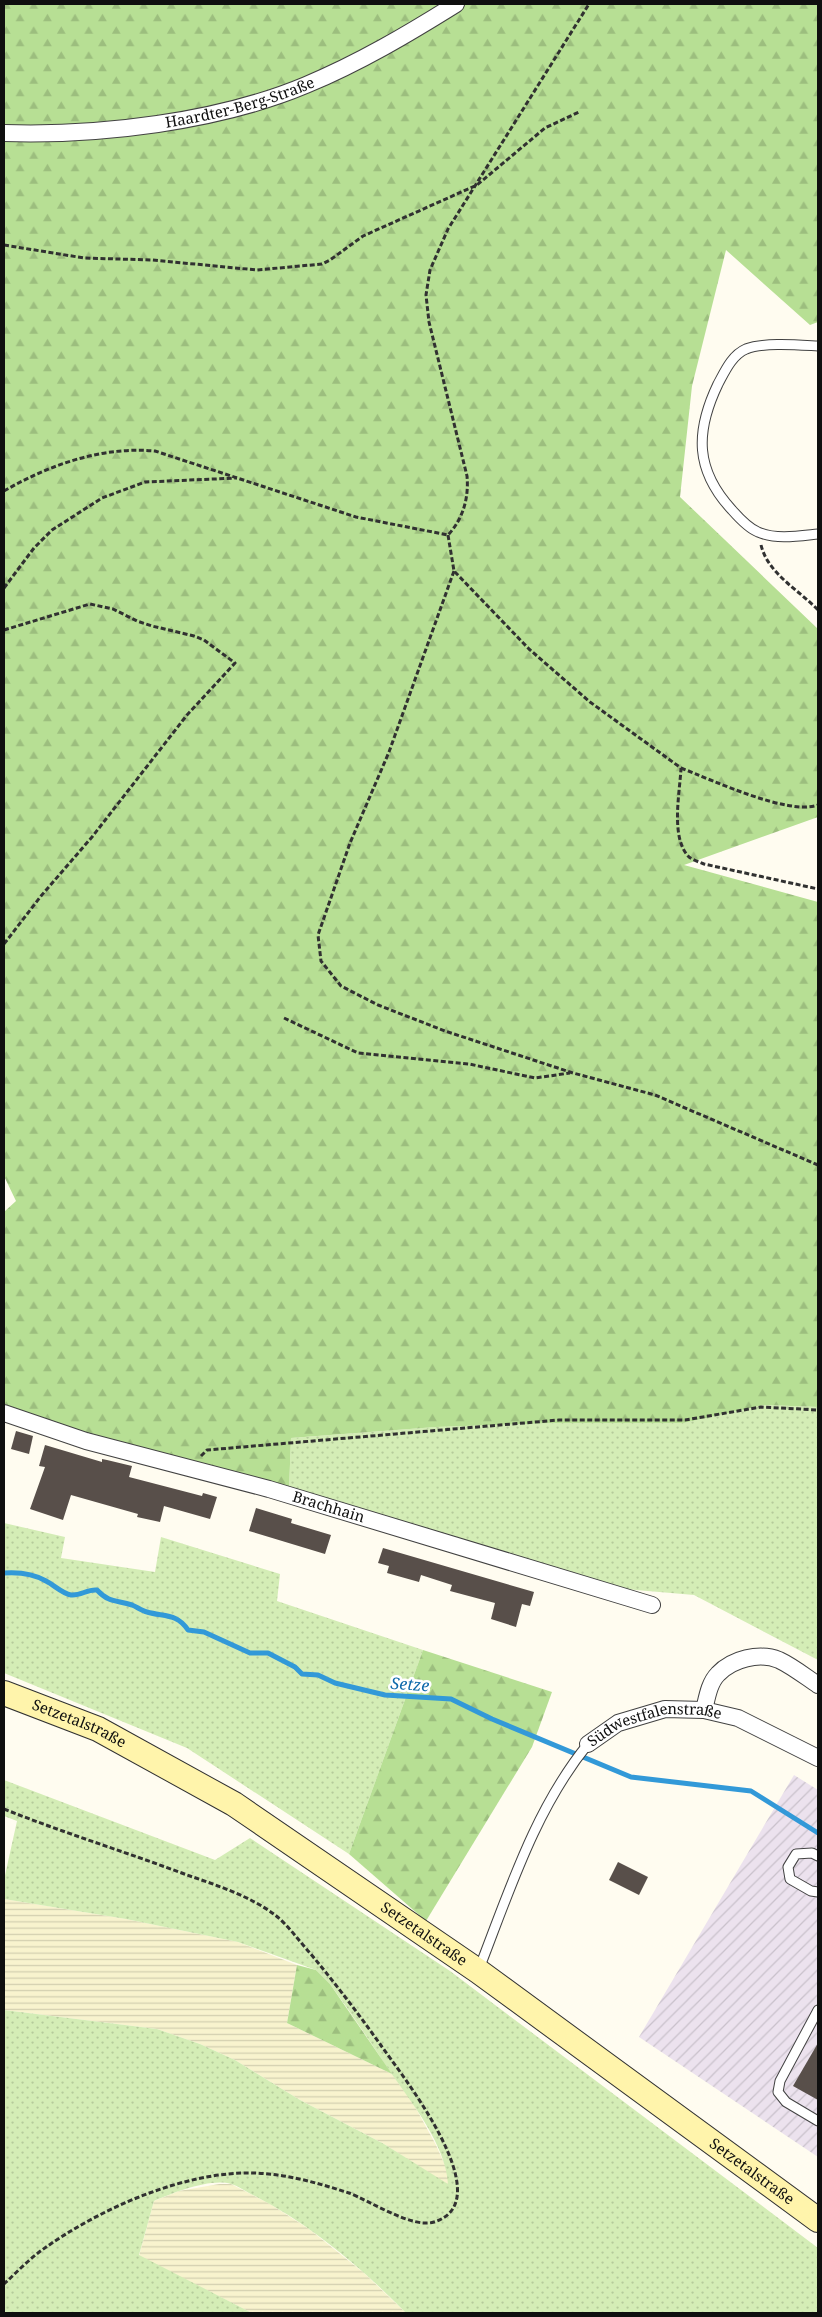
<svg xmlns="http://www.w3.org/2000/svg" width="822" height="2317" viewBox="0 0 822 2317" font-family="'Noto Serif',serif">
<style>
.industrial{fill:url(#industrial-furrows)}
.farmland{fill:url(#farmland-rules)}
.grass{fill:url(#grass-dots)}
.forest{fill:url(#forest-firs)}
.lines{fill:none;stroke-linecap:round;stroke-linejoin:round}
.stream{stroke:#3299d8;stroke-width:5}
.building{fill:#584f4a}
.lane-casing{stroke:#424242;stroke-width:11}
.street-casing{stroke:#424242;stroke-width:18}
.secondary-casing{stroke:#313131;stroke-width:26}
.path{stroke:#313131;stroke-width:3;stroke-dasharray:5 2.5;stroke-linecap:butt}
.lane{stroke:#fff;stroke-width:9}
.street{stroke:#fff;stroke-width:16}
.secondary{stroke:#fff4ab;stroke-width:24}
.labels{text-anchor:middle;stroke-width:5;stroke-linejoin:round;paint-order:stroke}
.street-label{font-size:15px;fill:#0f0f0f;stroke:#fff}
.water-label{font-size:16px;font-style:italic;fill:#0d69ab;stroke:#fff}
</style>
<defs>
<pattern id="industrial-furrows" width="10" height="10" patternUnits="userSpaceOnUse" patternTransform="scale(1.25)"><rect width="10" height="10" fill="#ece2ee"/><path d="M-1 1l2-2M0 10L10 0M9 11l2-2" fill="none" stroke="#c9c1cb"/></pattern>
<pattern id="farmland-rules" width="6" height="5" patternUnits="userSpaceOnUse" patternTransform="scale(1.25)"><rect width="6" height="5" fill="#f8f3ce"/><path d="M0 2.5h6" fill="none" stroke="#d3cfb0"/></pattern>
<pattern id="grass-dots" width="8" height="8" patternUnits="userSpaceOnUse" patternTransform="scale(1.25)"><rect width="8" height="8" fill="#d4edb6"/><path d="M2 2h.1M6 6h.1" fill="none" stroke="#b5ca9b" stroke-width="1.8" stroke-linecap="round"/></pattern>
<pattern id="forest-firs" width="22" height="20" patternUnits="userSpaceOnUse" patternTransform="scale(1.25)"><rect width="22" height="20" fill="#b7df94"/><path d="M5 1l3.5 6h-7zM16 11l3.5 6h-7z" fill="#9cbe7e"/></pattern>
</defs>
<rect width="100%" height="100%" fill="#fffcf0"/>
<path class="industrial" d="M794 1775 818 1790V2157L639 2037Z"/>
<g class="farmland">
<path d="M4 1899 126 1919 238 1942 297 1965 287 2023 392 2074 413 2103 436 2145 448 2172V2185L384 2144 300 2100 235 2060 200 2044 157 2029 4 2010Z"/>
<path d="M219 2184H231L270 2204 309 2229 364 2273 406 2313H252L139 2256 154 2201 179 2191Z"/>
</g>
<g class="grass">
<path d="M764 1405 818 1407V1660L694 1595 590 1586 289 1490 291 1438 436 1427 558 1423H684Z"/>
<path d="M4 1523 65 1537 61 1558 155 1572 161 1537 280 1574 277 1601 423 1650 349 1854 187 1748 4 1673Z"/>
<path d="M4 1780 215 1860 250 1838 450 1971 818 2248V2313H406C362 2268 311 2225 255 2196 248 2193 239 2186 231 2184 210 2178 173 2193 154 2201L139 2255 252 2313H4V2010L157 2029 200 2044 235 2060 300 2100 384 2144 448 2184C446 2146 412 2103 391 2073 371 2043 351 2013 330 1984L316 1970 238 1942 126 1919 4 1899V1880L17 1821 4 1816Z"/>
</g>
<g class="forest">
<path d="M4 4H818V322L810 325 726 250 692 386 680 497 818 629V817L684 865 818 902V1407L764 1405 684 1423H558L436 1427 291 1438 289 1490 84 1434 4 1404V1212L16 1201 4 1176Z"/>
<path d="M423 1650 552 1692 532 1747 426 1921 349 1854Z"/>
<path d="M297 1965 316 1970 330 1984 392 2074 287 2023Z"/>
</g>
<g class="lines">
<path class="stream" d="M4 1573C18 1572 34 1574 46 1581 54 1585 63 1594 71 1595 81 1596 87 1589 97 1590 109 1603 116 1600 132 1605 137 1607 142 1611 147 1612 164 1617 177 1613 188 1630L204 1632 250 1653H268L295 1667 302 1674 318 1675 335 1683 385 1695 451 1699 492 1719 631 1777 751 1791 818 1833"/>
</g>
<g class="building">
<path d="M16 1431 33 1436 29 1454 11 1449Z"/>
<path d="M45 1445 102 1462V1459L107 1460 132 1466 129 1477 202 1496 203 1493 217 1497 210 1519 164 1506 160 1522 137 1517 138 1514 71 1495 63 1520 30 1509 45 1467 39 1466Z"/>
<path d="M256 1508 292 1519 291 1523 331 1535 325 1554 249 1531Z"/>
<path d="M383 1548 534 1592 530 1606 522 1604 516 1627 491 1619 495 1603 450 1591 452 1585 421 1575 419 1582 387 1573 389 1566 378 1563Z"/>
<path d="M618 1862 648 1877 639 1895 609 1880Z"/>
<path d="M818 2043V2100L793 2086Z"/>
</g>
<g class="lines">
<g class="lane-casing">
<g id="lane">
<path d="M818 346C799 345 764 342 746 349 732 355 725 371 718 384 695 432 695 470 732 510 739 518 748 528 758 532 776 540 799 536 818 534"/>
<path d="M818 1856 812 1853 796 1854 788 1867 790 1879 811 1891 818 1892"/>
<path d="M479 1969C509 1892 535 1809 588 1744"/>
<path d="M818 2010 780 2081 778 2092 786 2102 818 2121"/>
</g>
</g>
<g class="street-casing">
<g id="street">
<path id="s1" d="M4 133C99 136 218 122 306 85 359 63 408 34 456 4"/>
<path id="s2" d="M4 1413 86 1441 269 1489 652 1605"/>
<path d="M704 1710C707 1698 709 1683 718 1674 732 1659 759 1652 779 1660 792 1666 806 1677 818 1685"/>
<path id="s3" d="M588 1744 618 1723 665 1709 704 1710 738 1718 818 1758"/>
</g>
</g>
<g class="secondary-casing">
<g id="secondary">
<path id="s4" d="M4 1693 98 1729 234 1804 478 1971 818 2220"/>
</g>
</g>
<g class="path">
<path d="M4 245 84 258 152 260 257 270 322 264 330 260 363 236 477 185 545 128 579 112"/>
<path d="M4 491C49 465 102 446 155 451L356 517 448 535C463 519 469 498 467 476L429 322 426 295 430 270 448 229 589 4"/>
<path d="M448 535 454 571 529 649 590 702 681 768C680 792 670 838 689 857 693 860 699 862 704 864L818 889"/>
<path d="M761 545C768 574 799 590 818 610"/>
<path d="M454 571 389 752 350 843 318 935 321 961 341 986 378 1005 445 1031 573 1073 655 1095 818 1165"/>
<path d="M4 588 34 548 52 530 102 498 145 482 237 478"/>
<path d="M4 630 90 604 113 609 137 621 152 626 194 636 204 640 235 663 187 715 92 837 41 896 4 944"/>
<path d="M681 768C712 780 789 816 818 805"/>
<path d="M284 1018 358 1053 469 1064 535 1078 570 1073"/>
<path d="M201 1456 207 1450 559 1420H685L761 1407 818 1410"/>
<path d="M4 1809C64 1833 126 1852 187 1875 216 1885 250 1896 275 1915 288 1925 299 1941 310 1953 335 1983 357 2012 380 2044 400 2073 503 2201 434 2222 413 2229 370 2201 349 2193 318 2183 287 2174 254 2173 184 2171 99 2209 42 2250 28 2260 16 2273 4 2284"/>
</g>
<use href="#lane" class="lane"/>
<use href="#street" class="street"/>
<use href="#secondary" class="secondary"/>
</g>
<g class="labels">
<g class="street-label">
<text dy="5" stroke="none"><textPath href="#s1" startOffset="239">Haardter-Berg-Straße</textPath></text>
<text dy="5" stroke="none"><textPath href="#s2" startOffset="338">Brachhain</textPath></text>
<text dy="5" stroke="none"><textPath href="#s4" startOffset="81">Setzetalstraße</textPath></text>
<text dy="5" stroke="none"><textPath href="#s3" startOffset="72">Südwestfalenstraße</textPath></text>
<text dy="5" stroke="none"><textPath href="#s4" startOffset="486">Setzetalstraße</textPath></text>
<text dy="5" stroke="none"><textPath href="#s4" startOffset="891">Setzetalstraße</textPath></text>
</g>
<g class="water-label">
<text transform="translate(410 1684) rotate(4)" y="6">Setze</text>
</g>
</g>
<rect width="822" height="2317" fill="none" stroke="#0f0f0f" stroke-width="10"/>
</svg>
